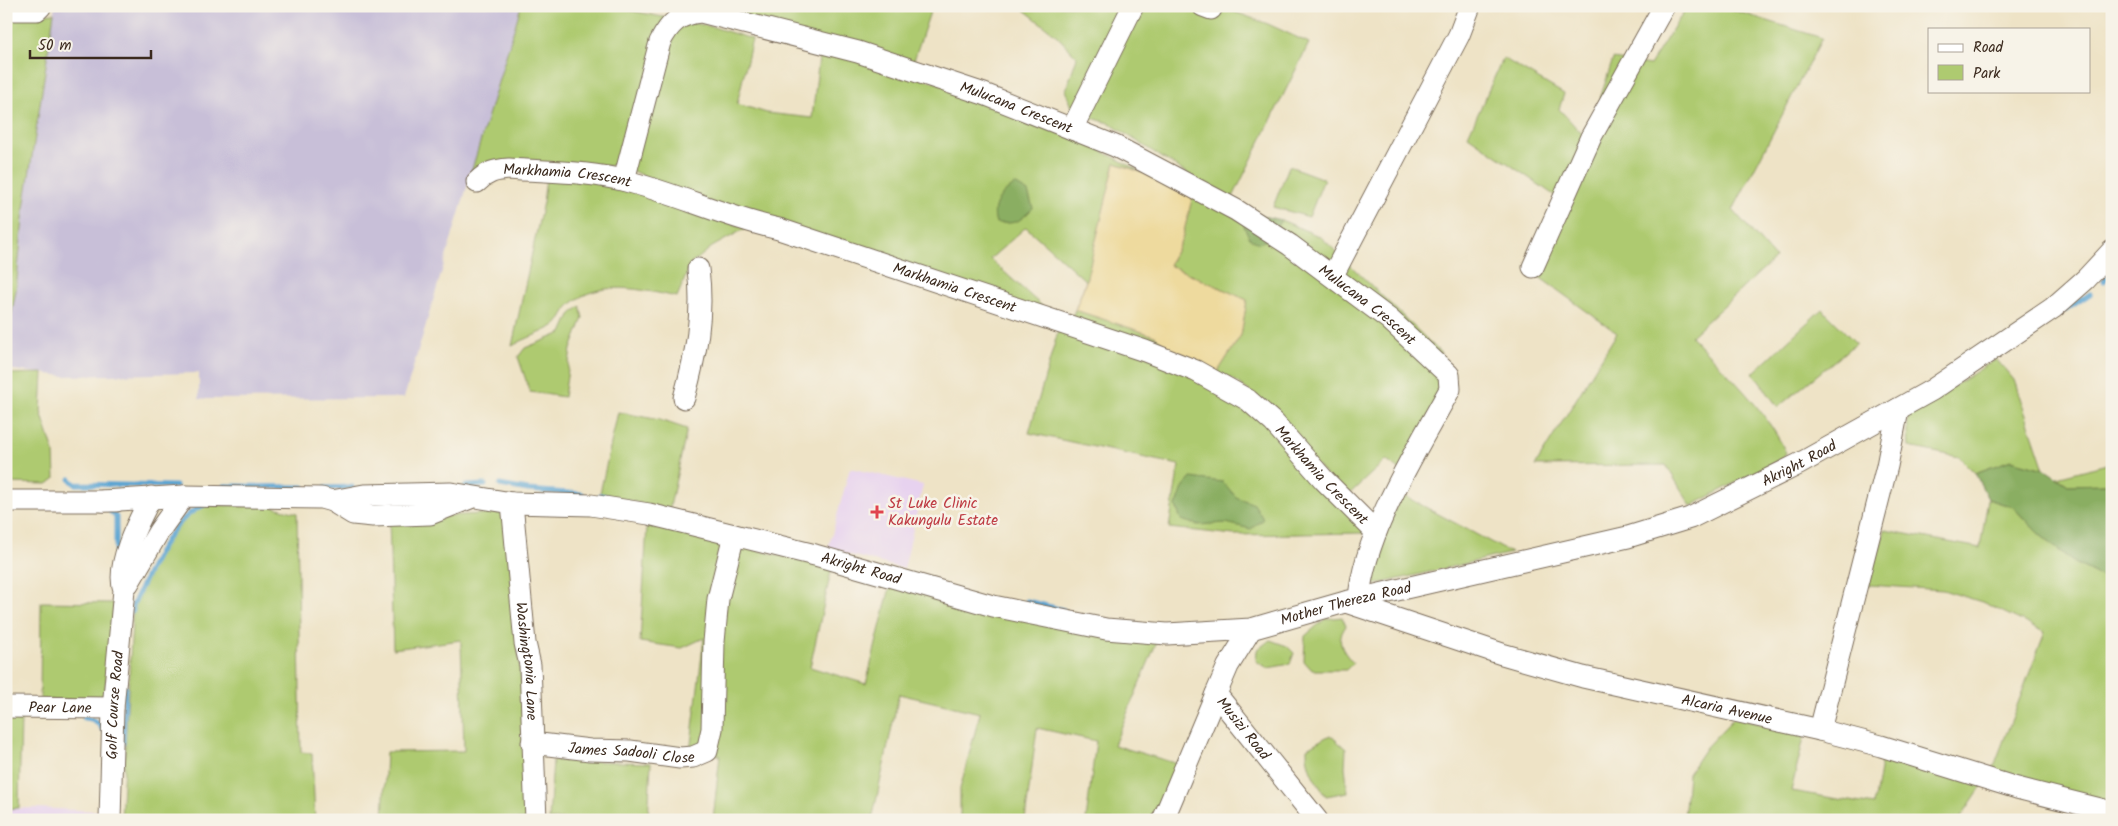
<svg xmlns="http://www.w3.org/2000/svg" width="2118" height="826" viewBox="0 0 2118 826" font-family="Kalam,sans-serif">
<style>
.built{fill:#e7d2ef}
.industrial{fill:#c8bfd8}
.green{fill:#aeca70;stroke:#747a47}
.forest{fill:#8aae62;stroke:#626c40}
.sand{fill:#eeda9e;stroke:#94825e}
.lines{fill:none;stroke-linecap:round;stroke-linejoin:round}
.stream{stroke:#5ba4d2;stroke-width:5}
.minor-casing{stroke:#7a6b59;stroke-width:23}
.minor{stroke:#fff;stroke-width:21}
.health-dot{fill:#e0444e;stroke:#f7f3e8;stroke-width:2}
.labels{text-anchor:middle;stroke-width:5;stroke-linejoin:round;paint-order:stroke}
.street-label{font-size:15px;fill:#3b2a1e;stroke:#f7f3e8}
.health-label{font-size:15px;fill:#be3a42;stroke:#f7f3e8;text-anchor:start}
</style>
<rect width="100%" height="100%" fill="#f7f3e8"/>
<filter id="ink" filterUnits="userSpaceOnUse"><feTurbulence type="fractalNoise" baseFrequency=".02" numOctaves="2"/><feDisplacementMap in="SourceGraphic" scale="10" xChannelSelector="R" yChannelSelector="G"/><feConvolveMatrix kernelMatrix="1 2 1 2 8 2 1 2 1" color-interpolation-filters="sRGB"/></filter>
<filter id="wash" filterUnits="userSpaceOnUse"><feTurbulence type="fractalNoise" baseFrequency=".0096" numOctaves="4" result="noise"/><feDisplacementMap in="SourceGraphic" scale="20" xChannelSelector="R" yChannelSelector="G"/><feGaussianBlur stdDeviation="1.12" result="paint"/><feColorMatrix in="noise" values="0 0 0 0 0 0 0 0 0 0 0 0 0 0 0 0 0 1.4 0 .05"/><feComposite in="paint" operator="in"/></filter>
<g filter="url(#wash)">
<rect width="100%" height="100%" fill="#eee3c6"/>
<g class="built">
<path d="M850 468 923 485 904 569 828 549Z"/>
<path d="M35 808 99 811V820H6V809Z"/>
</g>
<path class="industrial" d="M55 6H521L404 398 199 399V373L64 376 6 369V344L16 290 21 225Z"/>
<g class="green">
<path d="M521 6H607L713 27 752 39 737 104 767 113 812 118 820 49 1014 105 1142 172 1115 163 1086 281 1026 227 990 259 1053 316 736 219 620 165 470 176Z"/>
<path d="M667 6H932L913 63 700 12Z"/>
<path d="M1019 6H1218L1268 24 1309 43 1233 197 1220 195 1109 123 1074 113 1066 90 1077 57 1056 35Z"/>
<path d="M1687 6H1720L1822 38 1733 210 1775 258 1691 336C1724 371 1766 408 1786 453L1783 458 1691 506 1666 465 1535 466 1617 333 1535 274 1564 202 1468 136 1503 58 1564 94 1559 109 1587 139 1613 59 1650 65Z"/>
<path d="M54 13 24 208 16 290 6 344V16Z"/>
<path d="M1289 166 1324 179 1309 217 1273 207Z"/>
<path d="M583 175 746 228 712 247 691 264 677 297C643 290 598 278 570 305 563 311 561 322 554 326 540 334 525 338 512 346L543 202 546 178Z"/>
<path d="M1194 191 1269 239 1281 220 1321 237 1440 352 1450 372 1401 472 1386 460 1346 497 1249 391 1234 380 1217 373 1241 335 1247 300 1169 265 1182 239Z"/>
<path d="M580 306 583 318 571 349 564 397 530 392 518 357 525 348 562 333 570 315Z"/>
<path d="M1822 309 1856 343 1778 407 1753 373Z"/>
<path d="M1075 310 1155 336 1170 350 1070 321Z"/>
<path d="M1059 328 1177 362 1271 428 1367 533 1234 535 1169 528 1179 465 1029 433Z"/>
<path d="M1996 359 2014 380 2044 469 2011 460 1975 473 1959 457 1909 447 1907 416Z"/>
<path d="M43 373 41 412 54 452 55 479 47 484 6 483V374Z"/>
<path d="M618 412 660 420 687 429 669 511 600 493Z"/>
<path d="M2112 460V489L2107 484 2068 485 2057 477 2107 464Z"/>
<path d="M1401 494 1511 553 1373 585 1367 582Z"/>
<path d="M1988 499 2013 507 2038 533 2073 562 2112 582V807L1991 774 2045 632 1982 602 1943 590 1869 585 1885 530 1980 548Z"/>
<path d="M201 505 270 506 297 513 301 752 312 753 315 820H121L133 605 162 544 188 516Z"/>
<path d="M500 513 507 521 533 820H383L386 752 464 751 461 640 393 649 389 519Z"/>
<path d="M647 526 832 567 810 667 866 684 891 583 1158 639 1114 745 1181 765 1158 820H1086L1096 741 1037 728 1025 820H960V789L980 713 899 694 872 820H713L720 755 690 752 704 638 682 648 640 642Z"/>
<path d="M41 602 114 603 104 699 40 700Z"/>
<path d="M1342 617 1346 626C1335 641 1342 650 1353 663L1346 670H1312L1304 661 1305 636 1325 619Z"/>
<path d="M1270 640 1287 646 1294 653 1290 664 1268 668 1256 661 1257 650Z"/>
<path d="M6 717H21L19 808 6 809Z"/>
<path d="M1734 718 1805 734 1791 791 1874 805 1883 751 1983 784 1959 820H1684L1688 774 1706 747Z"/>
<path d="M1330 735 1346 749 1345 767 1348 792 1326 796C1315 780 1306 768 1307 748Z"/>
<path d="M553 760 651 763 648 820H549Z"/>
</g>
<g class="forest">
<path d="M1015 184 1028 192 1033 208C1019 222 1017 224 996 223 990 204 1001 195 1015 184Z"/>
<path d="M1249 213 1281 220 1269 239 1259 243 1250 239 1244 226Z"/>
<path d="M2011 460 2044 469 2068 485 2107 484 2112 489V582L2073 562 2038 533 2013 507 1988 499 1975 473Z"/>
<path d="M1191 478 1223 482 1236 497 1254 504 1263 519 1251 529 1226 523 1198 525 1181 520 1176 506 1184 486Z"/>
</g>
<path class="sand" d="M1115 163 1194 191 1182 239 1169 265 1247 300 1241 335 1217 373 1184 354 1170 350 1155 336 1075 310 1086 281Z"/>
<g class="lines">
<g class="stream">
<path d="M2104 281 2112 272"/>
<path d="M2066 310 2090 294"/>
<path d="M70 479 75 484 176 486"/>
<path d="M500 485 528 490 582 494"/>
<path d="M224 486 303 487"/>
<path d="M466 486 485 485"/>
<path d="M325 488 352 487"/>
<path d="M600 495 611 498"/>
<path d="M108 509 116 517V557"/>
<path d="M1027 601 1063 610"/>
<path d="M133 611V605C149 571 168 521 204 505"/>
<path d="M84 718C94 718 98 723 103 730"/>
<path d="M123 743 125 687"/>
</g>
</g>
</g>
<g filter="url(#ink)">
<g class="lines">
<g class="minor-casing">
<g id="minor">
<path d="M1203 6 1211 9"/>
<path d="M6 10H37L41 6"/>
<path d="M1072 129 1133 6"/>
<path id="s1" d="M624 180 660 42C670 23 679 14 701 12L858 52 984 94 1115 146 1236 210 1290 245 1389 319 1449 375 1450 389C1418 448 1364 532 1359 599"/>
<path id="s2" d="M477 182C487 172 495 170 509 169 547 172 589 171 626 181 678 194 727 218 779 229L1145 351 1196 371 1248 400 1274 423 1324 480 1376 532"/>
<path d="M1533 267 1591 137 1664 6"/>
<path d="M1333 275 1459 35 1470 6"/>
<path d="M684 398C696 355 704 314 698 269"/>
<path d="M6 501H116"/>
<path d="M103 501 184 496 321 498 332 501 353 514 373 516 430 514 470 498"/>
<path id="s3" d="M332 501 364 495 451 493 512 503 591 505 649 514 734 535 815 555 993 606 1106 629 1167 634 1251 629 1345 602 1628 537 1690 518 1799 464 1932 390 2053 308 2086 279 2112 251"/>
<path id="s4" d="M512 503 525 643 530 665 536 820"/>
<path d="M128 584 159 531 184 496"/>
<path id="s5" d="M1346 602 1502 654 1583 677 1820 730 1881 746 2017 788 2112 812"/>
<path id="s6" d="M1251 629 1228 666 1216 694 1317 820"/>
<path id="s7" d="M6 707 113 708"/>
<path d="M1820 730 1887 466 1898 409"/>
<path id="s8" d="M532 743 590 750 630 751 680 758 693 757 707 751 712 729 714 642 718 599 734 535"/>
<path id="s9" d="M110 820 113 708 124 590C115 565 139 520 151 497"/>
<path d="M1163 820 1216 694"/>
</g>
</g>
<use href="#minor" class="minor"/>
</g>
</g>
<path class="health-dot" d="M874.5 504.5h5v5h5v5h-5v5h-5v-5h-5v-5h5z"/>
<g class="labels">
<g class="street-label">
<text dy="5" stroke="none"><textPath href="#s1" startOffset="526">Mulucana Crescent</textPath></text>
<text dy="5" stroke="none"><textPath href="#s2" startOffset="94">Markhamia Crescent</textPath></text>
<text dy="5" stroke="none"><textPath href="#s2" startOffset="499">Markhamia Crescent</textPath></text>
<text dy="5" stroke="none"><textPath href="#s1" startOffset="931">Mulucana Crescent</textPath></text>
<text dy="5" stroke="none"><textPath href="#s3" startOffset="1511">Akright Road</textPath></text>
<text dy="5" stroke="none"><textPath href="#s2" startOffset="919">Markhamia Crescent</textPath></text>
<text dy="5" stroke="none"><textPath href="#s3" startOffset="538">Akright Road</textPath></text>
<text dy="5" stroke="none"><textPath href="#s3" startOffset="1034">Mother Thereza Road</textPath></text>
<text dy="5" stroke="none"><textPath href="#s4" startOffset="159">Washingtonia Lane</textPath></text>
<text dy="5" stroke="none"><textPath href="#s9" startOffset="115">Golf Course Road</textPath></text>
<text dy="5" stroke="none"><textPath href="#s7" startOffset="54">Pear Lane</textPath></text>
<text dy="5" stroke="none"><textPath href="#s5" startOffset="396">Alcaria Avenue</textPath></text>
<text dy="5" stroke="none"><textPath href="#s6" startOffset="118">Musizi Road</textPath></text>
<text dy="5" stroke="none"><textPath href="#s8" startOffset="100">James Sadooli Close</textPath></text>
</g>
<g class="health-label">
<text x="888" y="508">St Luke Clinic<tspan x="888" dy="17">Kakungulu Estate</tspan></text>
</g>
</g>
<rect width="2118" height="826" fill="none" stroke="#f7f3e8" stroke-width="25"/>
<rect x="1928" y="28" width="162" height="65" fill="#f7f3e8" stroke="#aca397"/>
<rect x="1938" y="44" width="25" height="8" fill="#ffffff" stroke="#aca397"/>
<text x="1973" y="52" font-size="15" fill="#3b2a1e">Road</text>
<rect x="1938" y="65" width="25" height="15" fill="#aeca70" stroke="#aca397"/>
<text x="1973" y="78" font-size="15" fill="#3b2a1e">Park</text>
<path d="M30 50v8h121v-8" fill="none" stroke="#3b2a1e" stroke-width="2.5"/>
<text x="38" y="50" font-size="15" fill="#3b2a1e" stroke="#f7f3e8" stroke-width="4" paint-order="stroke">50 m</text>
</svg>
